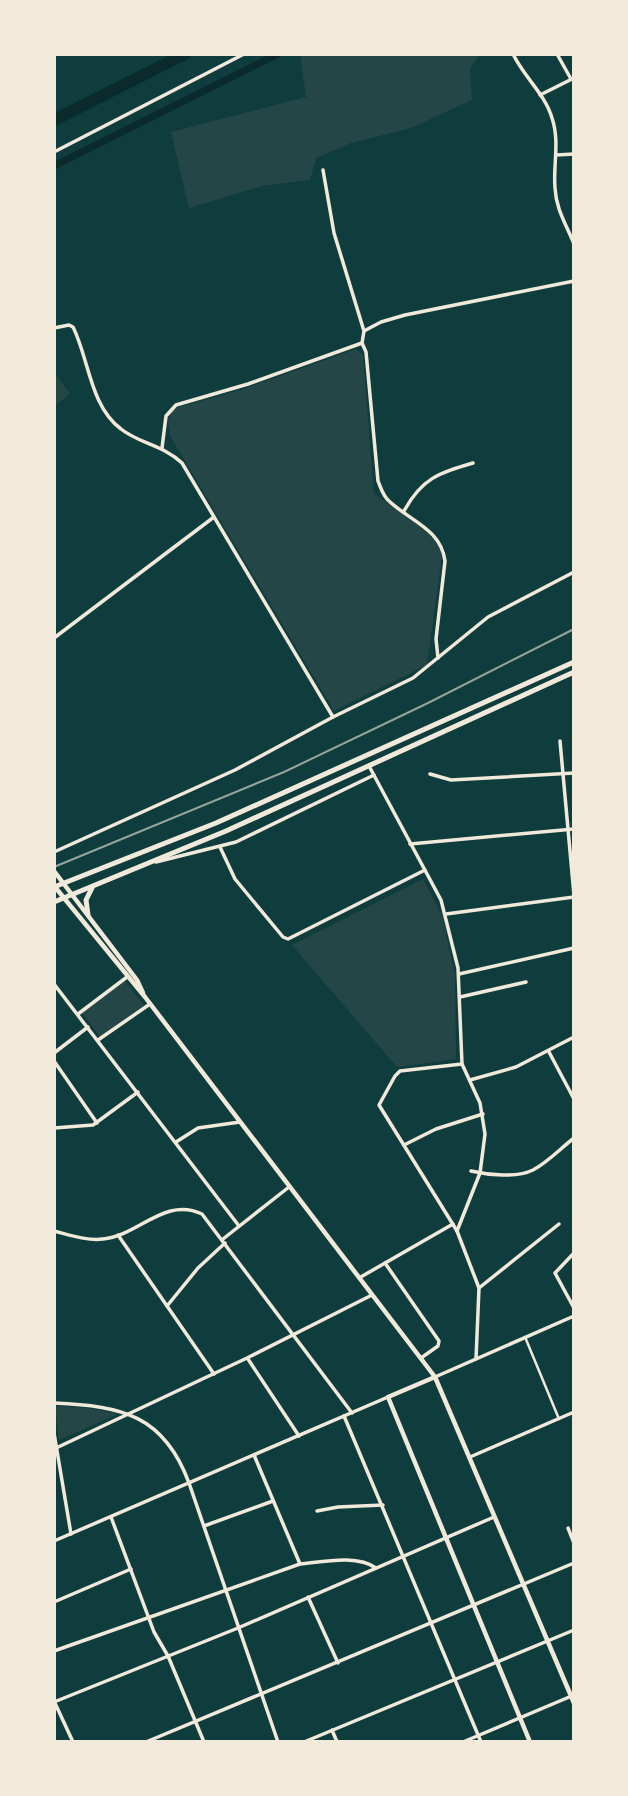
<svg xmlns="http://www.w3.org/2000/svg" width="628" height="1796" viewBox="0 0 628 1796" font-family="'Noto Sans',sans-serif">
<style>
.green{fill:#244646}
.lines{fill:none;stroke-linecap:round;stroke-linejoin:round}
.canal{stroke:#0a2a2b;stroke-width:7}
.river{stroke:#0a2a2b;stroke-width:12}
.pedestrian{stroke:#f1e9da;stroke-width:2.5}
.minor{stroke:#f1e9da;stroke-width:3.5}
.tertiary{stroke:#f1e9da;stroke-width:3.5}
.secondary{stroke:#f1e9da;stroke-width:4.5}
.primary{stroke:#f1e9da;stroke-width:5}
.rail{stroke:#97a49c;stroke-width:2}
</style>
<rect width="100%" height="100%" fill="#0f3d3e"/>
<g class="green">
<path d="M300 54H480L470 69 472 100 411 128 351 143 316 158 310 180 262 186 189 208 171 132 306 97Z"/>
<path d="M356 349 363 355 374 494C395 508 437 531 442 556L427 665 334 711 170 436 168 422 171 413 176 408 241 390Z"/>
<path d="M54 372 70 394 54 406Z"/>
<path d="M423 879 442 915 455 975 456 1059 397 1067 292 945Z"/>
<path d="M125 981 144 1005 100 1037 82 1013Z"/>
<path d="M55 1406 88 1408 118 1414 59 1440Z"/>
</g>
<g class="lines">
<path class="canal" d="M54 166 278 54"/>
<path class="river" d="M54 120 185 54"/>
<path class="pedestrian" d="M525 1337 559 1419"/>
<g class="minor">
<path d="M513 54C524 77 545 94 552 118 560 142 553 164 555 188 556 209 566 224 574 244"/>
<path d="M557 54 571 79"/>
<path d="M540 95 574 78"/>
<path d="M54 152 244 54"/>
<path d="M556 155 574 154"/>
<path d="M323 170 334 233 364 331"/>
<path d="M54 328 69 325 73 327C89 359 90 406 121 429 140 444 163 445 182 463L333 717"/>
<path d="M162 448 166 416 176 405 248 384 362 343"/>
<path d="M404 511C422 478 439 473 473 463"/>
<path d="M54 638 214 517"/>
<path d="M438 658 436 639 445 561C441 529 410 521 389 501 383 496 381 488 378 481L366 352 362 343 364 331 381 322 405 315 574 281"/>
<path d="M560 741 574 895"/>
<path d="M369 766 441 900 458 968 462 1064 480 1103 485 1134 480 1173 457 1231"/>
<path d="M430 774 451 780 574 773"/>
<path d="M410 844 574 829"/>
<path d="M220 847 235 879 283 937 288 939 425 870"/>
<path d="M54 852 235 770 333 717 413 678 488 617 574 572"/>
<path d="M156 862 236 842 374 775"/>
<path d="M446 914 574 897"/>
<path d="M459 974 574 948"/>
<path d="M54 984 239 1226"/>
<path d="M460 997 526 982"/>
<path d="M78 1014 127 977"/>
<path d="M98 1040 150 1004"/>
<path d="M549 1052 574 1099"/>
<path d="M54 1053 88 1027"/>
<path d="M54 1061 97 1123"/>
<path d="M462 1064 400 1071 395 1076 379 1105 457 1231 479 1288 476 1359"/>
<path d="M470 1080 516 1067 574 1037"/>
<path d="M54 1128 93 1125 138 1092"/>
<path d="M176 1142 198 1128 240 1122"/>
<path d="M404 1145 436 1129 483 1114"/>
<path d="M471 1171C488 1175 517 1178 533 1170 548 1162 561 1148 574 1138"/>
<path d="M54 1231C70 1235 87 1241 103 1239 138 1236 165 1196 202 1214L352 1413"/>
<path d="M118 1235 214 1374"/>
<path d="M223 1239 289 1187"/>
<path d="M574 1253 555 1273 574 1308"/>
<path d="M385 1263 439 1341 438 1346 421 1358"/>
<path d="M359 1278 453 1224"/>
<path d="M479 1288 559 1224"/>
<path d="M167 1306 198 1268 225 1243"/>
<path d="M248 1359 299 1436"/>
<path d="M54 1403C122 1406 164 1415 189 1483L278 1742"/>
<path d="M344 1416 481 1742"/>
<path d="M54 1433 71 1534"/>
<path d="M54 1449 247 1358 372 1295"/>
<path d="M254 1455 300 1564"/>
<path d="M470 1457 574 1412"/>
<path d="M317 1511 338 1507 383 1505"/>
<path d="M111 1517 154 1632 168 1656 204 1742"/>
<path d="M204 1526 273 1501"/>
<path d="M568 1528 574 1543"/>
<path d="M308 1597 338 1663"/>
<path d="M54 1602 131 1569"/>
<path d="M54 1651 300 1564C322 1562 357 1554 376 1568"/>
<path d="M54 1702 238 1628 494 1517"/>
<path d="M332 1730 337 1742"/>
<path d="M146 1742 574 1563"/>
<path d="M304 1742 574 1630"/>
</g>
<g class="tertiary">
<path d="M435 1377 574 1316"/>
<path d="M54 1541 388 1397"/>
<path d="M54 1701 73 1742"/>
<path d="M463 1742 574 1695"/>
</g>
<g class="secondary">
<path d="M54 871 137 980 143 993"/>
<path d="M55 887 145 997 435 1377 574 1703"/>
<path d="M435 1377 388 1397 530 1742"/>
</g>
<g class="primary">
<path d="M54 887 216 823 574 662"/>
<path d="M54 902 226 831 574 672"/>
<path d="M88 915 86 900 92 888"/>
</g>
<path class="rail" d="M54 867 284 772 428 703 574 629"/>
</g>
<rect width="628" height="1796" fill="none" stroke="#f1e9da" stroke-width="112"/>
</svg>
